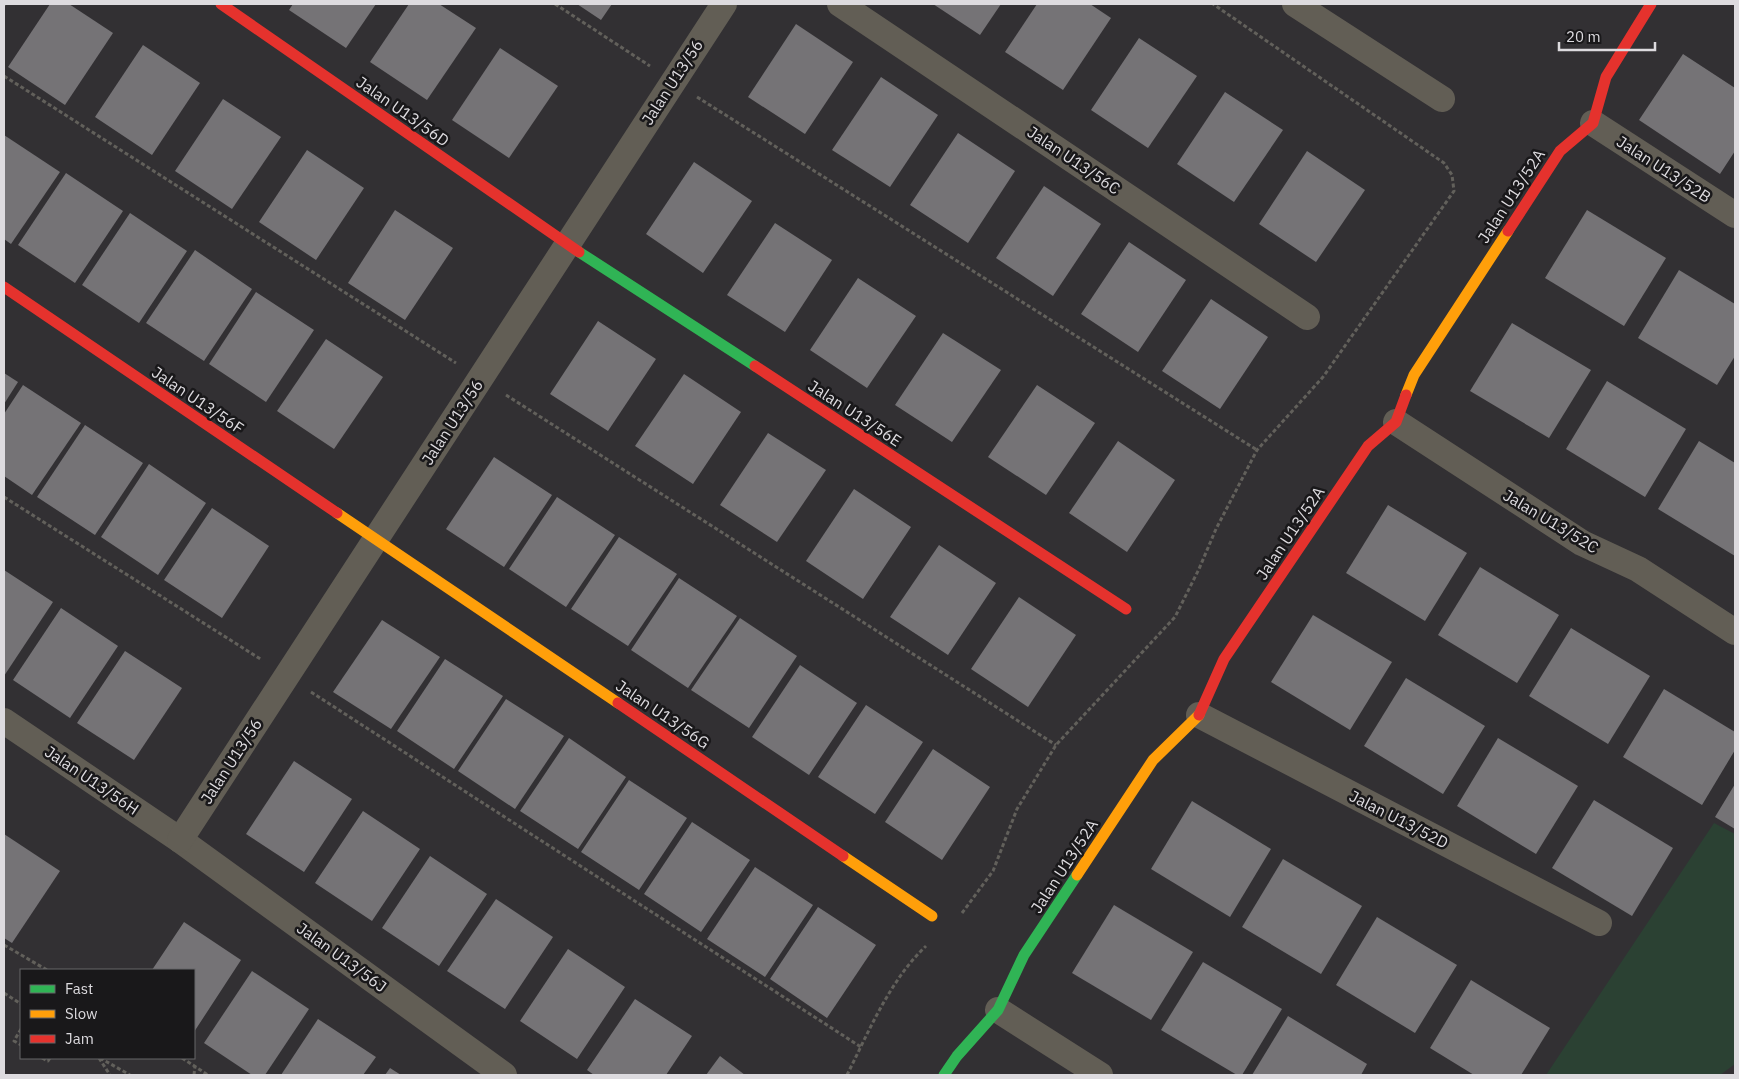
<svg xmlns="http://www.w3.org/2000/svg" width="1739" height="1079" viewBox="0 0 1739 1079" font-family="'IBM Plex Sans',sans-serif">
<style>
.green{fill:#2b4133}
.building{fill:#757376}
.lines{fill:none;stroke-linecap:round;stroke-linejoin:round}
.path{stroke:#62605b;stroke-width:3;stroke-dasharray:4 2.5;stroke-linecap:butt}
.street{stroke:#625e55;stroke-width:26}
.fast{stroke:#30b455;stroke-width:11}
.slow{stroke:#ff9f0a;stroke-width:11}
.jam{stroke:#e5322d;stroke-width:11}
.labels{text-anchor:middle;stroke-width:5;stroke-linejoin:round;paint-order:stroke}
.street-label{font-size:16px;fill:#dddbdf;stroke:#19181a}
</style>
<rect width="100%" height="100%" fill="#323033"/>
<path class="green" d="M1714 823 1735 834V1064L1720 1075H1546Z"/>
<g class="building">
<path d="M50 4H69L113 33 65 105 8 67Z"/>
<path d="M293 4H376L346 48 289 10Z"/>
<path d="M409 4H439L476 28 427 100 370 62Z"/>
<path d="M577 4H612L601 20Z"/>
<path d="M933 4H1001L980 35Z"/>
<path d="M1037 4H1090L1111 18 1063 90 1005 52Z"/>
<path d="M796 24 853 62 805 134 748 97Z"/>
<path d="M1139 38 1197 76 1148 148 1091 110Z"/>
<path d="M143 45 200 83 152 155 95 117Z"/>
<path d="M500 48 558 86 509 158 452 120Z"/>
<path d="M1683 54 1735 88V151L1720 174 1639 120Z"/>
<path d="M881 77 938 115 890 187 832 150Z"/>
<path d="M1225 92 1283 130 1234 202 1177 164Z"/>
<path d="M223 99 281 137 232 209 175 171Z"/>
<path d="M958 133 1015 171 968 243 910 205Z"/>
<path d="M4 135 60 172 11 244 4 239Z"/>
<path d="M307 150 364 188 316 260 259 222Z"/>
<path d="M1307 151 1365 190 1316 262 1259 224Z"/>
<path d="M694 162 752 201 703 273 646 234Z"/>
<path d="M66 173 123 211 75 283 18 245Z"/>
<path d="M1044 186 1101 224 1053 296 996 258Z"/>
<path d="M395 210 453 248 405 320 348 283Z"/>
<path d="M1587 210 1666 258 1624 326 1545 278Z"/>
<path d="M130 213 187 251 139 323 82 285Z"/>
<path d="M775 223 832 260 785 332 727 295Z"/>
<path d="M1129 242 1186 280 1138 352 1081 314Z"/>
<path d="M195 250 252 289 204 361 146 323Z"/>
<path d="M1679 270 1735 304V356L1717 385 1638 338Z"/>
<path d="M858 278 916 316 867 388 810 350Z"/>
<path d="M256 292 314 330 266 402 209 364Z"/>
<path d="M1211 299 1268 337 1220 409 1162 371Z"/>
<path d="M598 321 656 359 608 431 550 394Z"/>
<path d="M1512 323 1591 370 1549 438 1470 391Z"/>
<path d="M943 333 1001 370 952 442 895 405Z"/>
<path d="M326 339 383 377 334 449 277 411Z"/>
<path d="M4 373 18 382 4 404Z"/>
<path d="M684 374 741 412 693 484 635 446Z"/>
<path d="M1607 381 1686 429 1645 497 1566 449Z"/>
<path d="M23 385 81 423 32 495 4 476V414Z"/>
<path d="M1037 385 1095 423 1046 495 988 457Z"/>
<path d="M85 425 143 463 95 535 37 497Z"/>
<path d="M768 433 826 470 777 542 720 505Z"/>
<path d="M1118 441 1175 480 1127 552 1069 513Z"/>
<path d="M1699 441 1735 463V556L1658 509Z"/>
<path d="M494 457 552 495 504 567 446 529Z"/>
<path d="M149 464 206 503 158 575 101 537Z"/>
<path d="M854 489 911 527 863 599 806 561Z"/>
<path d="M557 497 615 535 566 607 509 569Z"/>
<path d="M1388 505 1467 553 1425 621 1346 573Z"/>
<path d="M212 508 269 546 222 618 164 580Z"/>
<path d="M619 537 677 574 628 646 571 609Z"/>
<path d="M939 545 996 583 948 655 890 617Z"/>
<path d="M1480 567 1559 615 1517 683 1438 635Z"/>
<path d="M4 570 53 602 4 676Z"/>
<path d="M679 578 737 616 688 688 631 650Z"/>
<path d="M1019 597 1076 635 1028 707 971 669Z"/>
<path d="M61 608 118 646 70 718 13 680Z"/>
<path d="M1313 615 1392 662 1350 730 1271 682Z"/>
<path d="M740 618 797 656 749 728 691 690Z"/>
<path d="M382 620 440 657 391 729 333 692Z"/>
<path d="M1571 628 1650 676 1608 744 1529 696Z"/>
<path d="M125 651 182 688 134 760 77 723Z"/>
<path d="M445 659 503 696 454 769 397 731Z"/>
<path d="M800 665 857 703 809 775 752 737Z"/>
<path d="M1406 678 1485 726 1443 794 1364 746Z"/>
<path d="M1664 689 1735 732V750L1702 805 1623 757Z"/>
<path d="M506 699 564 736 515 809 458 771Z"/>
<path d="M866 705 923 742 875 814 818 777Z"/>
<path d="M569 738 626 777 578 849 520 811Z"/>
<path d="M1498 738 1578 786 1536 854 1457 806Z"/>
<path d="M933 749 990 787 942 860 885 822Z"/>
<path d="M294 761 352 799 304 872 246 834Z"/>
<path d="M629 780 687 818 639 890 581 852Z"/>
<path d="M1735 784V829L1715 817Z"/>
<path d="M1594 800 1673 848 1632 916 1552 868Z"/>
<path d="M1192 801 1271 849 1230 917 1151 869Z"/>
<path d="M363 811 420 849 372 921 315 883Z"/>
<path d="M692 822 750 860 701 932 644 894Z"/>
<path d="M4 834 60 871 12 943 4 938Z"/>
<path d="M430 856 487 894 439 966 382 928Z"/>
<path d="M1283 859 1362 906 1321 974 1242 927Z"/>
<path d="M755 867 813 905 765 977 707 939Z"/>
<path d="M496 899 553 937 505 1009 447 971Z"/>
<path d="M1114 905 1193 952 1151 1020 1072 973Z"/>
<path d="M818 907 876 945 827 1018 770 979Z"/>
<path d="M1377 917 1457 965 1415 1033 1336 985Z"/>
<path d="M184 922 241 960 194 1032V970H152Z"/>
<path d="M568 949 625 987 577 1059 520 1021Z"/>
<path d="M1203 962 1282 1009 1242 1075H1237L1161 1030Z"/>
<path d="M252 971 309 1009 265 1075H252L204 1043Z"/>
<path d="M1471 980 1550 1028 1521 1075H1474L1430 1048Z"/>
<path d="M635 999 692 1036 666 1075H594L587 1070Z"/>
<path d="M1288 1016 1367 1064 1361 1075H1252Z"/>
<path d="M318 1019 376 1057 363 1075H281Z"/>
<path d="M720 1056 745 1075H706Z"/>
<path d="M390 1068 401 1075H385Z"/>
</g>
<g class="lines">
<g class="path">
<path d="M555 4 650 66"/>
<path d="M4 5 5 4"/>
<path d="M4 76 456 363"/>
<path d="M697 97 1257 450"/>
<path d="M506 395 1056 745"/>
<path d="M4 497 262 660"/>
<path d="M311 692 861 1047"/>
<path d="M962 913 993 871 1017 809 1056 745 1175 617 1199 569 1216 529 1257 450 1323 377 1454 191 1452 175 1444 163 1213 4"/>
<path d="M4 945 47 970"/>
<path d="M4 993 21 1004"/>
<path d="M21 1029 14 1041 21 1045"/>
<path d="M42 1058 48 1061 50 1058"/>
<path d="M99 1058 110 1075"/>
<path d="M100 1058 130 1075"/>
<path d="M182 1058 208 1075"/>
<path d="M194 1075 195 1066"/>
<path d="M847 1075C869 1031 890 980 926 946"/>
</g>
<g class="street">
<path d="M840 4 1307 317"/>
<path d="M1295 4 1442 99"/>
<path d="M1593 123 1735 215"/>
<path d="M1396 422 1582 543 1638 569 1735 632"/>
<path d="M1199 715 1599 923"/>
<path d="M4 721 180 840 504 1075"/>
<path d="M180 840 724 4"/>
<path d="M998 1010 1100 1075"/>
</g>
<g class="fast">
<path d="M579 252 755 366"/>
<path d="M944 1075 957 1056 998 1010 1024 955 1077 875"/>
</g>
<g class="slow">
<path d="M1406 395 1414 375 1508 231"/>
<path d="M337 513 618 703"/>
<path d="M843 856 932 916"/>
<path d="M1077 875 1153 760 1199 715"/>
</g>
<g class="jam">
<path d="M221 4 579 252"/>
<path d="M1508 231 1560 151 1593 123 1606 77 1651 4"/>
<path d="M4 287 337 513"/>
<path d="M755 366 1126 609"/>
<path d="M618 703 843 856"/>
<path d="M1199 715 1224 659 1368 446 1396 422 1406 395"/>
</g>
</g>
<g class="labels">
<g class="street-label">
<text transform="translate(672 82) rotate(-57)" y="6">Jalan U13/56</text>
<text transform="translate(403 111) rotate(35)" y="6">Jalan U13/56D</text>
<text transform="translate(1074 160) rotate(34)" y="6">Jalan U13/56C</text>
<text transform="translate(1664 169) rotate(33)" y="6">Jalan U13/52B</text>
<text transform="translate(1511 196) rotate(-57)" y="6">Jalan U13/52A</text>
<text transform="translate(198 400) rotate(34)" y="6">Jalan U13/56F</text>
<text transform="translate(855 413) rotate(33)" y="6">Jalan U13/56E</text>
<text transform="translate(452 422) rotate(-57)" y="6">Jalan U13/56</text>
<text transform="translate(1551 521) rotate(31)" y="6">Jalan U13/52C</text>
<text transform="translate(1290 533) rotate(-56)" y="6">Jalan U13/52A</text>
<text transform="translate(663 714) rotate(34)" y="6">Jalan U13/56G</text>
<text transform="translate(231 761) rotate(-57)" y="6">Jalan U13/56</text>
<text transform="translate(92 780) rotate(34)" y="6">Jalan U13/56H</text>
<text transform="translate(1399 819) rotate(27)" y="6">Jalan U13/52D</text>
<text transform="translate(1064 866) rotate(-57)" y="6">Jalan U13/52A</text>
<text transform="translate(342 957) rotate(36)" y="6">Jalan U13/56J</text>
</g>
</g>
<rect width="1739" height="1079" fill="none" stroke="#dddbdf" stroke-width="10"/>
<rect x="20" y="969" width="175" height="90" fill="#19181a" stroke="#676669"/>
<rect x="30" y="985" width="25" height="8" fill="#30b455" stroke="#676669"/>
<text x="65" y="994" font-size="15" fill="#dddbdf">Fast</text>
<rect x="30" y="1010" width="25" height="8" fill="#ff9f0a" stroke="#676669"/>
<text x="65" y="1019" font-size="15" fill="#dddbdf">Slow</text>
<rect x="30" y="1035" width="25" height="8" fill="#e5322d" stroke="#676669"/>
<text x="65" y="1044" font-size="15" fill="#dddbdf">Jam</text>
<path d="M1559 42v8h96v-8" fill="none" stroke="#dddbdf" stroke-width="2.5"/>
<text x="1566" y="42" font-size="15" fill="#dddbdf" stroke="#19181a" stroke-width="4" paint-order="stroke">20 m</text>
</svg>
